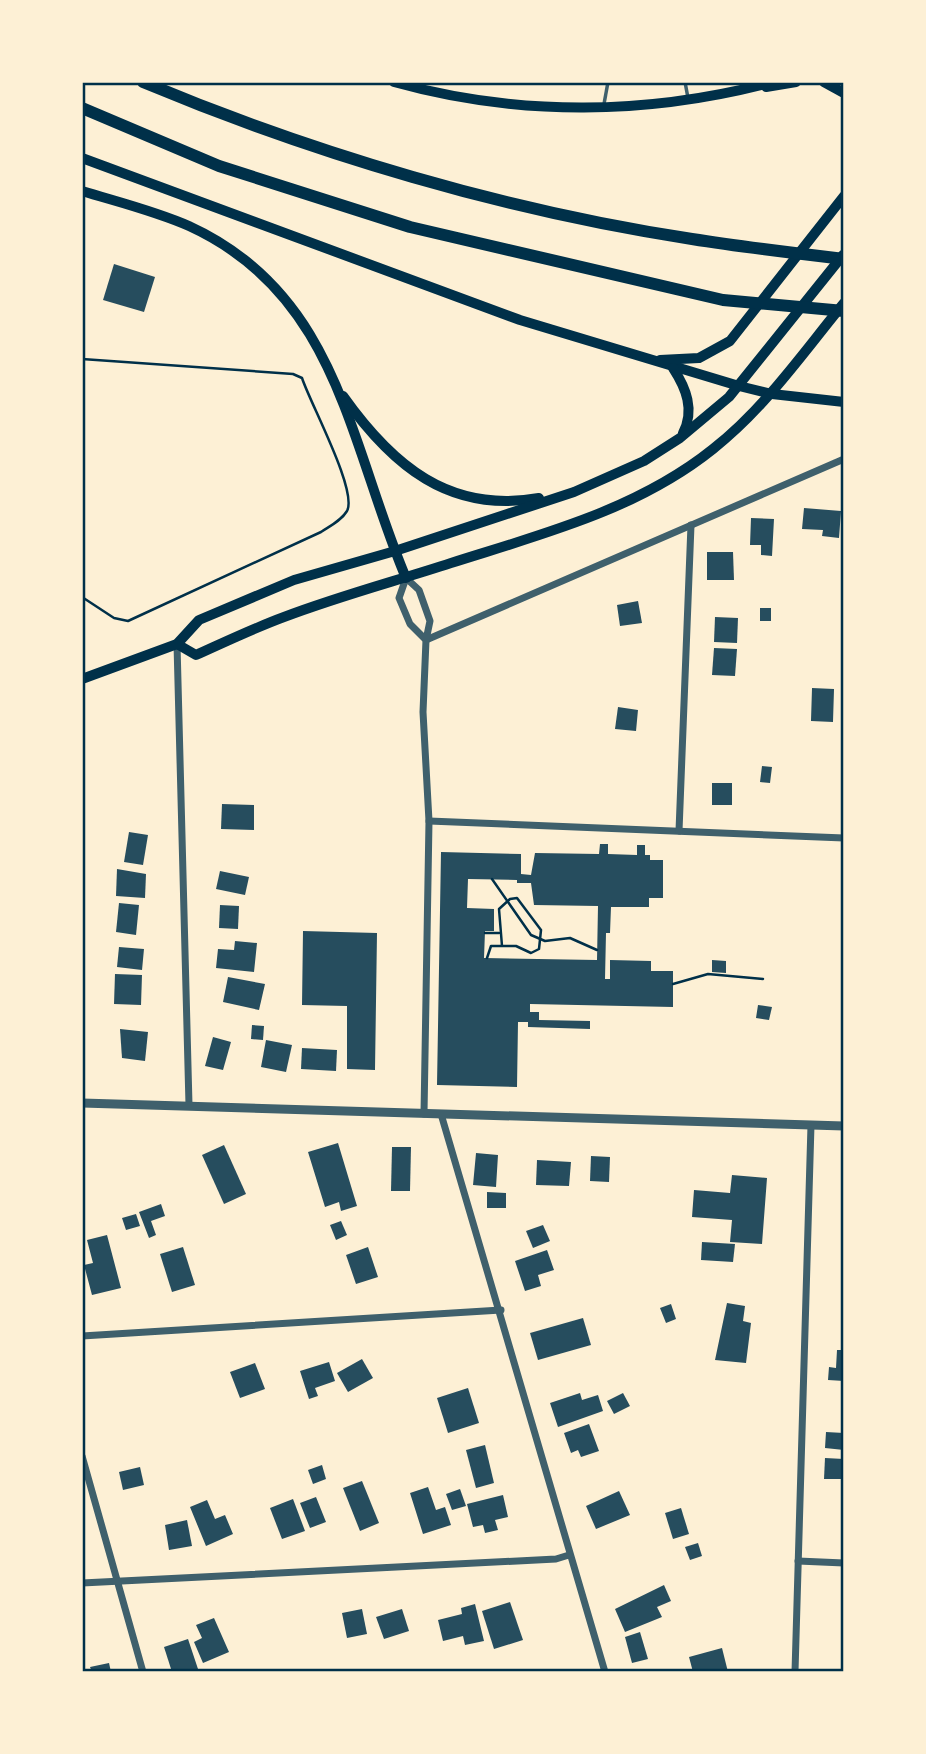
<svg xmlns="http://www.w3.org/2000/svg" width="926" height="1754" viewBox="0 0 926 1754" font-family="'Noto Sans',sans-serif">
<style>
.building{fill:#264d5e;fill-rule:evenodd}
.lines{fill:none;stroke-linecap:round;stroke-linejoin:round}
.path{stroke:#003049;stroke-width:2.5}
.service{stroke:#3f606c;stroke-width:3.5}
.minor{stroke:#3f606c;stroke-width:7}
.tertiary{stroke:#3f606c;stroke-width:9}
.secondary{stroke:#003049;stroke-width:10}
.motorway{stroke:#003049;stroke-width:12}
.neatline{fill:none;stroke:#003049;stroke-width:2.5}
</style>
<rect width="100%" height="100%" fill="#fdf0d5"/>
<g class="building">
<path d="M114 264 155 277 144 312 103 300Z"/>
<path d="M804 508 841 511 839 538 822 536 823 530 802 529Z"/>
<path d="M751 518 774 519 772 556 761 555V545H750Z"/>
<path d="M707 552H733L734 580H707Z"/>
<path d="M638 601 642 623 620 626 617 605Z"/>
<rect x="760" y="608" width="11" height="13"/>
<path d="M715 617 738 618 737 643 714 642Z"/>
<path d="M714 648 737 649 735 676 712 675Z"/>
<path d="M812 688 834 689 833 722 811 721Z"/>
<path d="M618 707 638 710 636 731 615 729Z"/>
<path d="M762 766 772 767 770 783 760 782Z"/>
<rect x="712" y="783" width="20" height="22"/>
<path d="M222 804 254 805V830L221 829Z"/>
<path d="M129 832 148 835 143 865 124 862Z"/>
<path d="M600 844H608V854L637 855V845H645V855H650V860H663V898H649V907H611L610 933H606L605 979H610V960L651 961V971H673V1007L530 1004V1012H539V1020L590 1021V1029L528 1027V1022H518L517 1087 437 1085 441 852 521 854V874L531 875 535 853 599 854ZM468 879 517 880V883H531L534 905 598 906 597 960 484 958 485 931H494V909L467 908Z"/>
<path d="M117 869 146 874 145 898 116 896Z"/>
<path d="M220 871 249 877 245 895 216 889Z"/>
<path d="M119 903 139 905 136 935 116 932Z"/>
<path d="M220 905 239 906 238 929 219 928Z"/>
<path d="M303 931 377 933 375 1070 347 1069V1006L302 1005Z"/>
<path d="M235 941 257 943 254 972 216 968 218 949 234 950Z"/>
<path d="M119 947 144 949 142 970 117 967Z"/>
<path d="M712 960 726 961V973L712 972Z"/>
<path d="M115 974 142 975 141 1005 114 1004Z"/>
<path d="M228 977 265 984 259 1010 223 1002Z"/>
<path d="M758 1005 772 1007 769 1020 756 1018Z"/>
<path d="M252 1025 264 1026 263 1040 251 1039Z"/>
<path d="M120 1029 148 1032 145 1061 122 1058Z"/>
<path d="M213 1037 231 1042 223 1070 205 1066Z"/>
<path d="M266 1040 292 1045 286 1072 261 1067Z"/>
<path d="M302 1048 337 1050 336 1071 301 1069Z"/>
<path d="M338 1143 357 1206 341 1211 339 1202 325 1207 308 1152Z"/>
<path d="M224 1145 246 1194 224 1204 202 1155Z"/>
<path d="M392 1147H411L410 1191H391Z"/>
<path d="M476 1153 498 1155 496 1187 473 1185Z"/>
<path d="M591 1156 610 1157 609 1182 590 1181Z"/>
<path d="M537 1160 571 1162 569 1186 536 1185Z"/>
<path d="M732 1175 767 1178 762 1244 730 1242 732 1220 692 1217 694 1190 730 1193Z"/>
<path d="M487 1192 506 1193V1208H487Z"/>
<path d="M161 1204 165 1216 151 1221 156 1235 149 1238 139 1212Z"/>
<path d="M136 1214 140 1226 126 1230 122 1218Z"/>
<path d="M341 1221 347 1235 336 1240 330 1225Z"/>
<path d="M543 1225 550 1241 533 1248 526 1231Z"/>
<path d="M107 1235 121 1288 92 1295 84 1265 93 1263 87 1240Z"/>
<path d="M702 1242 735 1244 733 1262 701 1260Z"/>
<path d="M183 1247 195 1285 172 1292 160 1254Z"/>
<path d="M368 1247 378 1277 356 1284 346 1255Z"/>
<path d="M547 1250 554 1270 538 1275 541 1286 525 1291 515 1261Z"/>
<path d="M727 1303 745 1306 743 1321 751 1323 746 1363 715 1360Z"/>
<path d="M671 1304 676 1319 666 1323 660 1308Z"/>
<path d="M583 1318 591 1345 538 1360 530 1333Z"/>
<path d="M837 1350H844V1381L828 1380 829 1367 836 1368Z"/>
<path d="M362 1359 373 1378 348 1392 337 1373Z"/>
<path d="M329 1362 335 1381 315 1388 318 1396 309 1399 300 1371Z"/>
<path d="M255 1363 265 1389 240 1398 230 1372Z"/>
<path d="M468 1388 479 1423 448 1433 437 1398Z"/>
<path d="M580 1393 582 1400 598 1395 603 1411 558 1427 550 1403Z"/>
<path d="M623 1393 630 1406 614 1414 607 1401Z"/>
<path d="M589 1424 599 1451 581 1457 578 1450 571 1453 564 1433Z"/>
<path d="M826 1432 844 1433V1450L825 1448Z"/>
<path d="M485 1445 494 1483 476 1488 466 1450Z"/>
<path d="M825 1458 844 1459V1479H824Z"/>
<path d="M322 1465 326 1479 313 1484 308 1470Z"/>
<path d="M140 1467 144 1485 123 1490 119 1472Z"/>
<path d="M362 1481 379 1523 360 1531 343 1488Z"/>
<path d="M428 1487 436 1510 445 1507 451 1525 423 1534 410 1493Z"/>
<path d="M460 1489 466 1506 452 1510 446 1494Z"/>
<path d="M619 1491 630 1515 596 1529 586 1506Z"/>
<path d="M503 1495 508 1517 495 1520 498 1530 485 1533 483 1525 473 1527 467 1504Z"/>
<path d="M316 1497 326 1522 310 1528 300 1503Z"/>
<path d="M293 1499 305 1531 282 1539 270 1508Z"/>
<path d="M207 1500 215 1519 225 1515 233 1534 206 1546 190 1507Z"/>
<path d="M681 1508 689 1534 673 1539 665 1513Z"/>
<path d="M187 1520 192 1546 169 1550 165 1525Z"/>
<path d="M698 1543 702 1556 690 1560 685 1547Z"/>
<path d="M664 1585 671 1601 657 1607 662 1617 625 1632 615 1609Z"/>
<path d="M510 1602 523 1640 494 1649 482 1611Z"/>
<path d="M475 1604 484 1641 465 1645 463 1636 443 1641 438 1620 462 1614 461 1608Z"/>
<path d="M362 1609 367 1634 347 1638 342 1613Z"/>
<path d="M402 1609 409 1631 384 1639 376 1617Z"/>
<path d="M214 1618 229 1652 203 1663 194 1642 202 1638 196 1625Z"/>
<path d="M640 1632 648 1659 632 1663 625 1637Z"/>
<path d="M188 1639 199 1672H172L164 1647Z"/>
<path d="M722 1648 728 1672H693L689 1657Z"/>
<path d="M109 1663 111 1672H92L90 1667Z"/>
</g>
<g class="lines">
<g class="path">
<path d="M82 359 293 374 302 378C310 403 358 491 347 511 341 521 330 526 321 532L128 621 114 618 82 597"/>
<path d="M492 879 531 935 545 941 570 938 597 950"/>
<path d="M485 933H499"/>
<path d="M487 958 491 946H516L531 953 539 949 541 930 517 898 510 899 499 909 502 946"/>
<path d="M673 984 708 974 763 979"/>
</g>
<g class="service">
<path d="M685 82 688 98"/>
<path d="M604 104 608 82"/>
</g>
<g class="minor">
<path d="M426 640 844 459"/>
<path d="M177 644 189 1105"/>
<path d="M429 821 844 838"/>
<path d="M679 831 691 525"/>
<path d="M424 1114 429 821 423 712 426 640 430 621 419 590 406 578 399 598 410 624 426 640"/>
<path d="M441 1114 605 1672"/>
<path d="M82 1336 501 1310"/>
<path d="M82 1456 143 1672"/>
<path d="M798 1561 844 1563"/>
<path d="M82 1583 556 1559 569 1555"/>
<path d="M795 1672 811 1125"/>
</g>
<path class="tertiary" d="M82 1103 844 1126"/>
<g class="secondary">
<path d="M394 82C519 117 649 115 773 82"/>
<path d="M824 82 844 93"/>
<path d="M766 87 796 82"/>
<path d="M82 158 520 320 739 386 772 394 844 402"/>
<path d="M82 191C118 202 155 211 189 226 338 294 349 443 406 578"/>
<path d="M660 360 699 358 730 341 844 196"/>
<path d="M673 368C686 388 695 410 683 433"/>
<path d="M343 396C392 465 449 514 539 498"/>
<path d="M177 644 196 655C225 642 254 628 284 617 339 596 396 581 451 563 542 534 637 510 713 449 765 408 802 354 844 303"/>
<path d="M82 679 177 644 199 620 294 580 395 551 574 492 644 461 680 438 729 397 843 255"/>
</g>
<g class="motorway">
<path d="M143 82C315 154 507 211 692 239 742 247 793 253 844 259"/>
<path d="M82 108 219 166 410 227 723 300 844 311"/>
</g>
</g>
<rect width="926" height="1754" fill="none" stroke="#fdf0d5" stroke-width="168"/>
<rect x="84" y="84" width="758" height="1586" class="neatline"/>
</svg>
